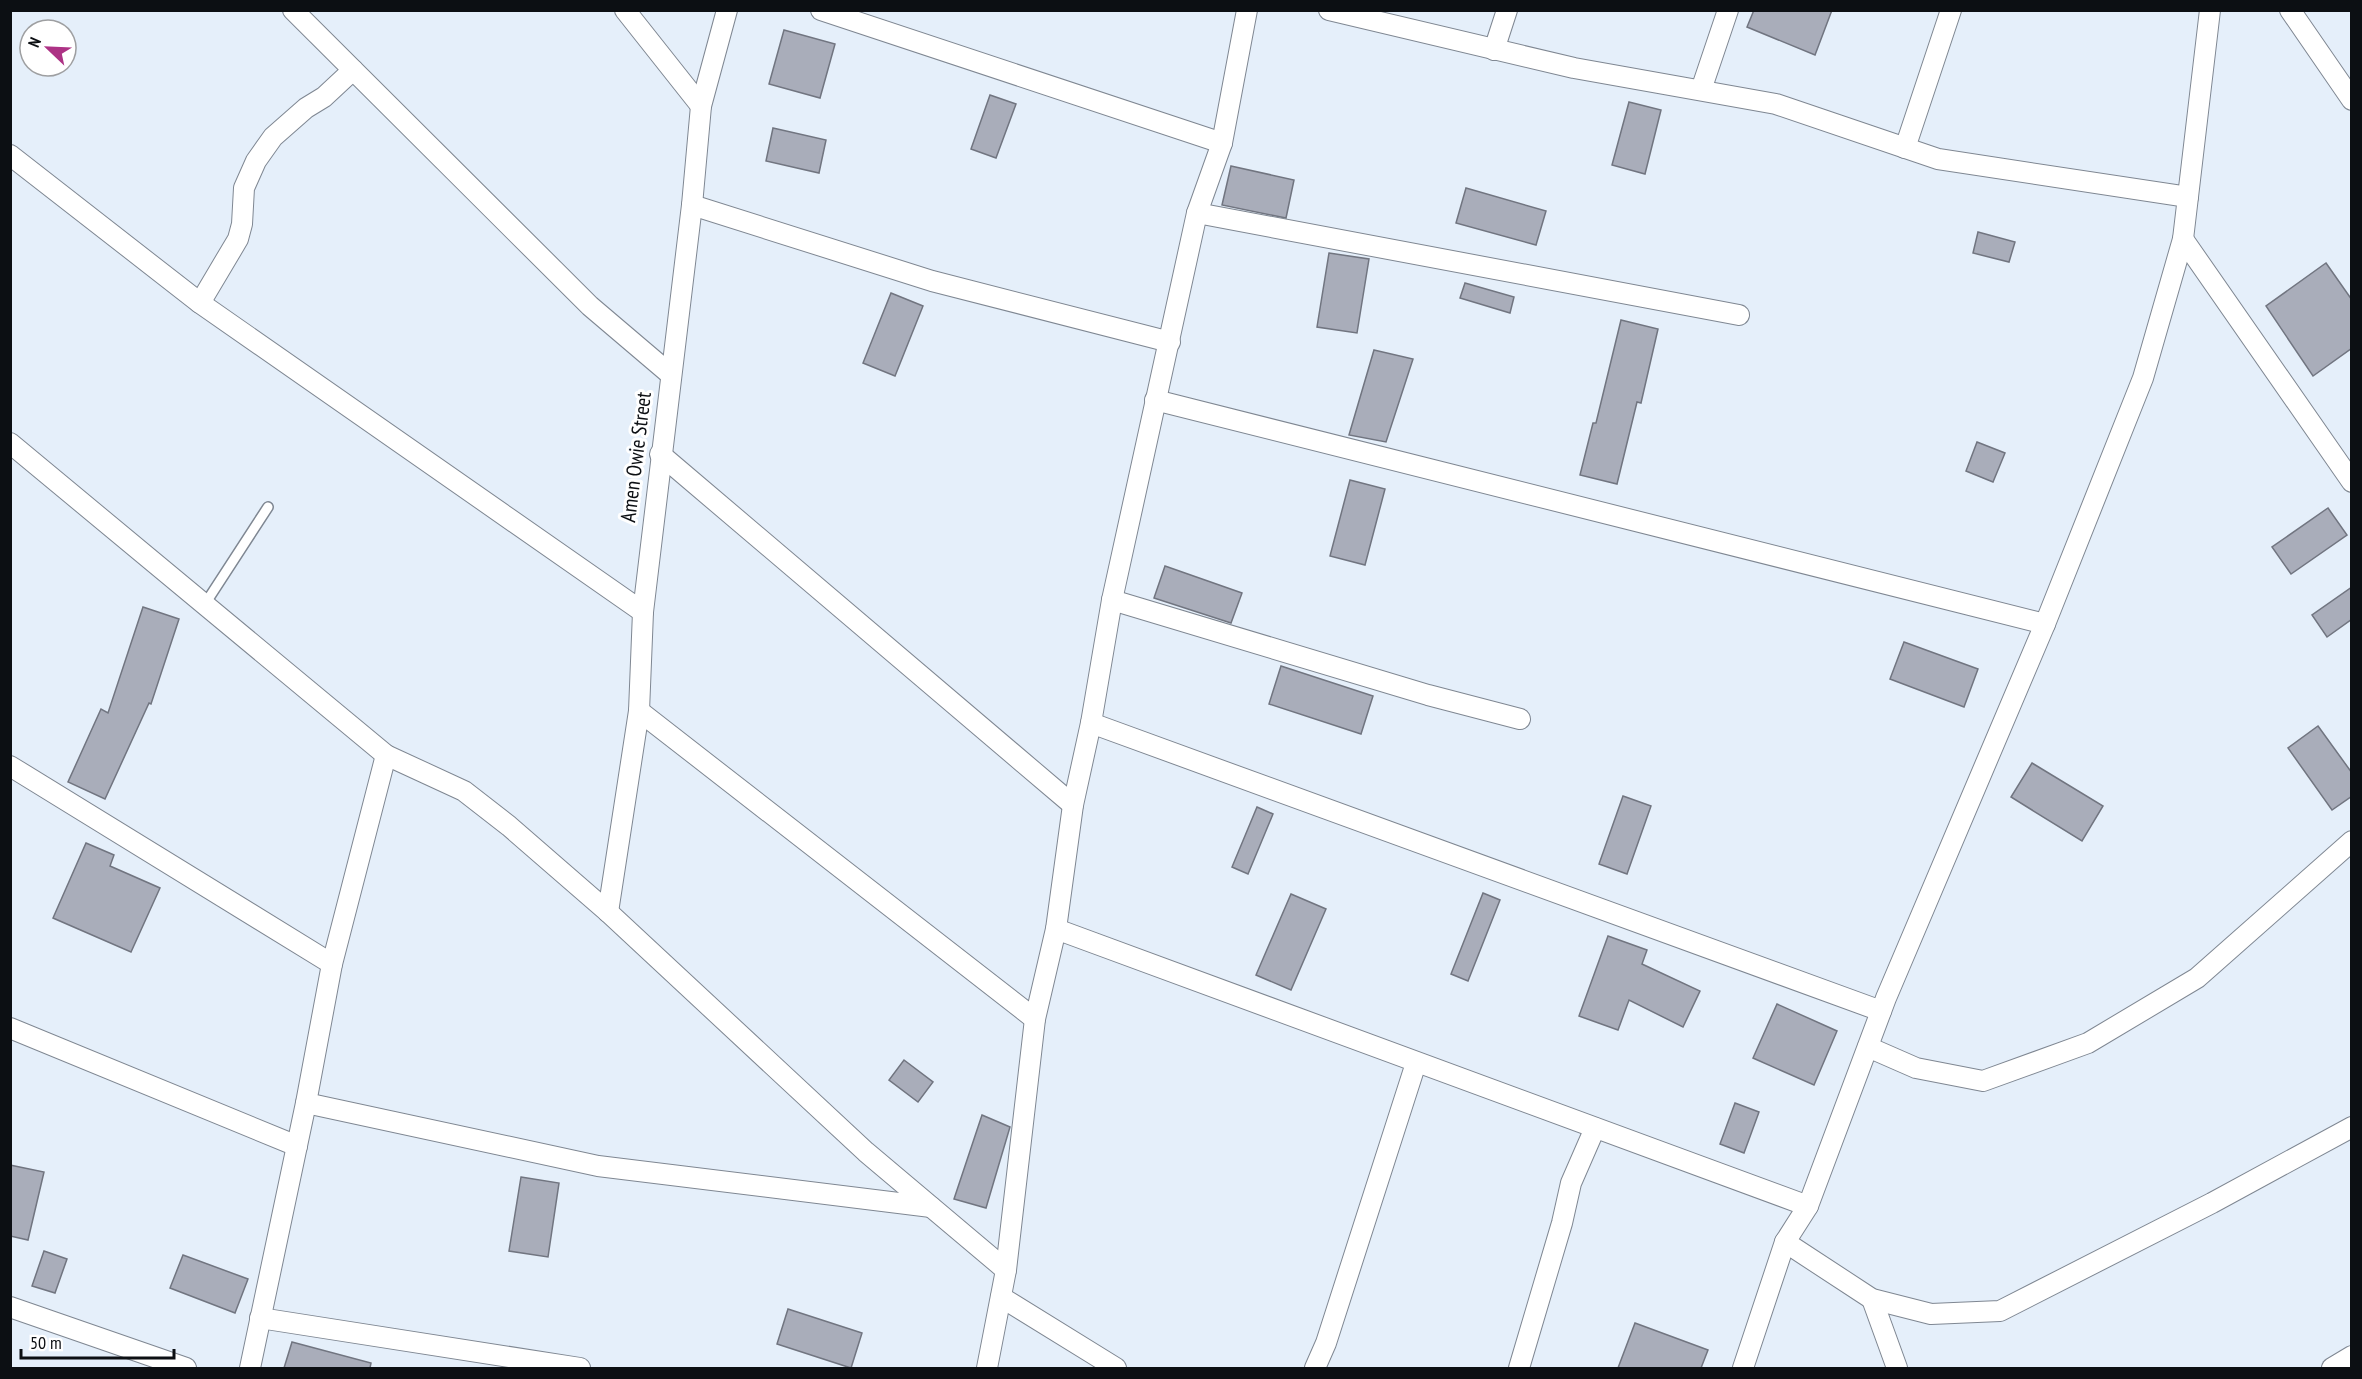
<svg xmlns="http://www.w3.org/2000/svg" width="2362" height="1379" viewBox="0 0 2362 1379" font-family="'PT Sans Narrow',sans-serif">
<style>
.building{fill:#a9adba;stroke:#717580;stroke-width:1.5}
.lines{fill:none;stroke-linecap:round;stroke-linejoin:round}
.lane-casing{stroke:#7f8792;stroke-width:12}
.street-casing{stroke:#7f8792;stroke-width:22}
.lane{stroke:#fff;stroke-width:9}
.street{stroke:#fff;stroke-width:20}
.labels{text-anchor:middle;stroke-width:6;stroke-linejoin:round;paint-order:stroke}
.street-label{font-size:21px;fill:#0c0f13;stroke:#fff}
</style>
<rect width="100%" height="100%" fill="#e5effa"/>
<g class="building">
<path d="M1754 10H1832L1815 55 1747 27Z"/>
<path d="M784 30 835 44 820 98 769 84Z"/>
<path d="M990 95 1016 104 996 158 971 149Z"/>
<path d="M1629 102 1661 110 1645 174 1612 165Z"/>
<path d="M773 128 826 140 819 173 766 161Z"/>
<path d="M1231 166 1294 180 1286 218 1222 205Z"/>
<path d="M1466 188 1546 211 1536 245 1456 223Z"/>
<path d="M1978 232 2015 242 2009 262 1973 253Z"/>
<path d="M1329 253 1369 259 1357 333 1317 327Z"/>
<path d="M2326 263 2352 300V348L2313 376 2266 306Z"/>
<path d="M1465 283 1514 297 1510 313 1460 298Z"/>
<path d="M891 293 923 306 895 376 863 363Z"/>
<path d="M1621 320 1658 329 1641 403 1637 402 1617 484 1580 475 1593 423H1596Z"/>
<path d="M1374 350 1413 359 1386 442 1349 435Z"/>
<path d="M1977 442 2005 453 1993 482 1966 471Z"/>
<path d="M1350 480 1385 489 1365 565 1330 556Z"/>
<path d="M2328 508 2347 535 2291 574 2272 547Z"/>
<path d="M1165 566 1242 593 1231 623 1154 598Z"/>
<path d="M2352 587V619L2327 637 2312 615Z"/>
<path d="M143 607 179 619 151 704 149 703 105 799 68 782 101 709 108 713Z"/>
<path d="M1904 642 1978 669 1964 707 1890 679Z"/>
<path d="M1281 666 1373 696 1361 734 1269 704Z"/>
<path d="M2318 726 2352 773V796L2332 810 2288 748Z"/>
<path d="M2032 763 2103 806 2082 841 2011 797Z"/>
<path d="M1623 796 1651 806 1627 874 1599 864Z"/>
<path d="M1257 807 1273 814 1248 874 1232 867Z"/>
<path d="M86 843 114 855 110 866 160 888 131 952 53 918Z"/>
<path d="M1483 893 1500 900 1468 981 1451 974Z"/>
<path d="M1291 894 1326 909 1291 990 1256 975Z"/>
<path d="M1608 936 1647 950 1642 964 1700 991 1683 1027 1629 1000 1618 1030 1579 1016Z"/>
<path d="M1777 1004 1837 1031 1814 1085 1753 1058Z"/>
<path d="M904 1060 933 1082 918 1102 889 1080Z"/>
<path d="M1735 1103 1759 1112 1744 1153 1720 1144Z"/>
<path d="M982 1115 1010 1127 986 1208 954 1199Z"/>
<path d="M10 1165 44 1172 28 1240 10 1236Z"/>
<path d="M521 1177 559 1183 548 1257 509 1251Z"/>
<path d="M44 1251 67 1259 55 1293 32 1286Z"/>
<path d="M183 1255 248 1279 235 1313 170 1288Z"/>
<path d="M788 1309 862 1333 851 1368 777 1344Z"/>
<path d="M1635 1323 1708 1350 1701 1368H1618Z"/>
<path d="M292 1342 371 1363 370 1368H284Z"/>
</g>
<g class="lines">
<g class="lane-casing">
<path id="lane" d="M205 604 268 507"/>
</g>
<g class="street-casing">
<g id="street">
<path d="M293 10 590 306 670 374"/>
<path d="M625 10 701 106"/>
<path d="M821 10 1222 143"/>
<path d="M1329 10 1574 68 1776 104 1938 159 2188 197"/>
<path d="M2290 10 2352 100"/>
<path d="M1494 50 1507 10"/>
<path d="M1701 90 1728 10"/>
<path d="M1905 148 1951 10"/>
<path d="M10 155 200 303 643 612"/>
<path d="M692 205 932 281 1170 342"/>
<path d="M1197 213 1739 315"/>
<path d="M2183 239 2352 482"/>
<path d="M200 303 238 239 242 224 244 188 256 161 273 137 306 108 324 97 353 70"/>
<path d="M1155 400 2045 624"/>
<path d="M10 443 386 755 464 791 509 826 608 912 866 1152 1006 1270"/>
<path d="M660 454 1073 805"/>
<path d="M1112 600 1428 695 1520 719"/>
<path d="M639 711 1035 1019"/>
<path d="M1091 723 1881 1011"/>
<path d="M10 766 332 964"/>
<path d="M608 912 639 711 643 612 692 205 701 106 727 10"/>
<path d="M1056 929 1808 1206"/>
<path d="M10 1028 297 1146"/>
<path d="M1868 1047 1916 1068 1983 1081 2088 1043 2197 978 2352 841"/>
<path d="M306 1103 598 1166 931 1207"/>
<path d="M1785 1242 1872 1299 1931 1314 2000 1311 2212 1203 2352 1127"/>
<path d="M1001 1297 1116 1368"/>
<path d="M1872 1299 1897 1368"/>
<path d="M10 1307 186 1368"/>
<path d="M260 1318 580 1368"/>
<path d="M250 1368 306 1103 332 964 386 755"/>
<path d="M987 1368 1006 1270 1035 1019 1056 929 1073 805 1091 723 1112 600 1197 213 1222 143 1247 10"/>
<path d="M1315 1368 1326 1343 1416 1063"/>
<path d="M1519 1368 1562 1223 1571 1183 1595 1128"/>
<path d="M1743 1368 1785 1242 1808 1206 1886 998 2045 624 2143 378 2183 239 2210 10"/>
<path d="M2332 1368 2352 1356"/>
</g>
</g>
<use href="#lane" class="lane"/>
<use href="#street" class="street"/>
</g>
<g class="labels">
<g class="street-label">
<text transform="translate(636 457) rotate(-83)" y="7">Amen Owie Street</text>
</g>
</g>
<rect width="2362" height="1379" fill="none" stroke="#0c0f13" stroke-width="24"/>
<g transform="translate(48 48) rotate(293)"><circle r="28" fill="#ffffff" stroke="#9e9fa1" stroke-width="1.5"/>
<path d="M0-4.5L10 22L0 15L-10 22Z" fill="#ad3285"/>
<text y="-9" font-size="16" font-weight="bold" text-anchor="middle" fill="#0c0f13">N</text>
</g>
<path d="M21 1349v9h153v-9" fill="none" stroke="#0c0f13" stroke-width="3"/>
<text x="30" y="1349" font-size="18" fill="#0c0f13" stroke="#ffffff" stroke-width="4.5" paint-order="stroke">50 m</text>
</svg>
